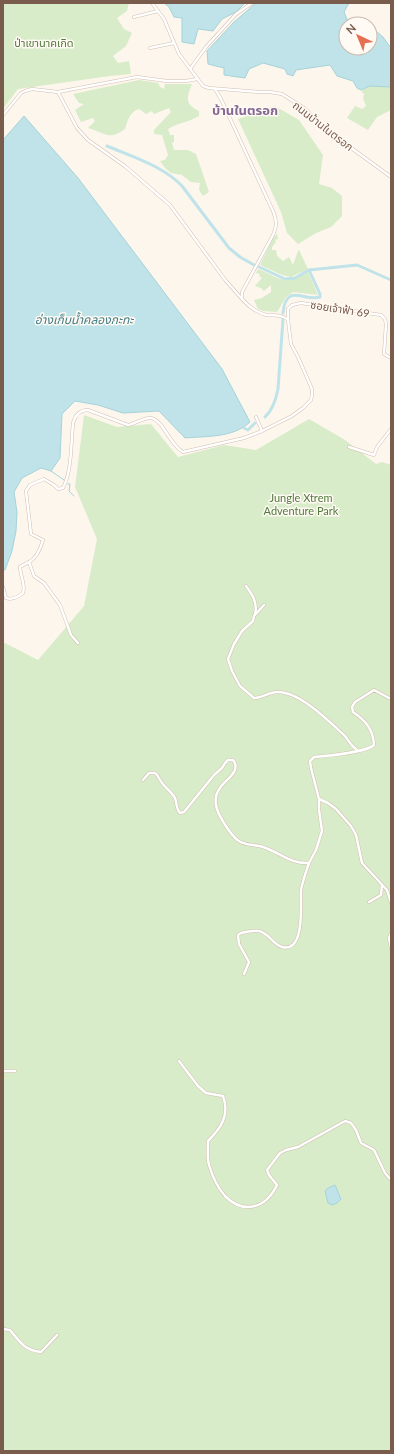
<svg xmlns="http://www.w3.org/2000/svg" width="394" height="1454" viewBox="0 0 394 1454" font-family="Lato,'Noto Sans Thai',sans-serif">
<style>
.green{fill:#d8ecc9}
.water{fill:#bfe3e8;stroke:#a5d3da}
.lines{fill:none;stroke-linecap:round;stroke-linejoin:round}
.stream{stroke:#a5d3da;stroke-width:1}
.canal{stroke:#bfe3e8;stroke-width:3}
.minor-casing{stroke:#d1beb0;stroke-width:3.5}
.minor{stroke:#fff;stroke-width:2.5}
.labels{text-anchor:middle;stroke-width:3;stroke-linejoin:round;paint-order:stroke}
.park-label{font-size:11px;fill:#537a41;stroke:#fffaf3}
.street-label{font-size:11px;fill:#7a5c4d;stroke:#fffaf3}
.water-label{font-size:12px;font-style:italic;fill:#437c86;stroke:#fffaf3}
.quarter-label{font-size:13px;font-weight:bold;fill:#846695;stroke:#fffaf3}
</style>
<rect width="100%" height="100%" fill="#fdf6ec"/>
<g class="green">
<path d="M3 3H129L127 11 117 18 124 29 132 33 126 46 113 56 118 63 129 61 131 74 110 76 18 89 3 109Z"/>
<path d="M139 80 158 83 160 87 164 89 165 84H192C187 97 184 104 199 111V116C189 122 178 123 168 129L170 135H174V142L172 143 174 150H188L196 154 209 192 203 196 199 190 200 183 191 182 182 175 171 173 165 168 160 161 165 160 168 155 162 135 154 134V130L171 112 169 108 154 114 152 111 146 114 139 109C130 112 128 119 125 129 108 141 106 133 88 128L95 121 93 118 81 122 75 110 84 104 79 103 73 94Z"/>
<path d="M370 86 391 87V110L377 117 368 130 347 118 355 106 362 109 366 106 363 98 364 94 361 91Z"/>
<path d="M275 106 299 120 323 155 319 184 332 188 342 196V216L331 227 316 233 298 244 287 233 281 212 238 119Z"/>
<path d="M277 234 278 239 275 240 276 242 272 247V250H276L277 256 283 261 289 257 293 265 298 251 299 250 308 269 291 277 282 275 260 265 273 238Z"/>
<path d="M258 269C282 279 283 286 308 272L318 295 293 292 286 297 277 312 263 311 258 309 254 300 262 298 271 292V285L264 291 261 288 255 286 262 278 259 276 260 274 256 273Z"/>
<path d="M84 415 117 427 151 424 178 457 224 445 256 450 309 419 345 440 376 464 382 462 391 465V1451H3V642L38 660 84 606 97 539 75 487Z"/>
</g>
<g class="water">
<path d="M164 3H245L236 12 222 19 213 31 198 29 194 44 182 42V18L174 17 169 7Z"/>
<path d="M256 3H349L344 12 349 24H346V48H370V26L383 37 391 48V87L370 86 361 90 357 88 353 81 337 76 330 65 296 70 293 76 287 74 285 69 263 63 249 69 245 78 224 75V68L208 64 207 51 234 22Z"/>
<path d="M24 116 78 178 222 369 250 422C233 438 207 436 185 438L159 411 123 413 98 405 75 401 62 414 60 458 51 471 41 468 22 478 14 492 17 512 16 531 12 551 5 570H3V140Z"/>
<path d="M335 1185 341 1199 337 1203 332 1205 328 1203 325 1191 328 1188Z"/>
</g>
<g class="lines">
<g class="stream">
<path d="M51 471 64 480"/>
<path d="M68 484H70L69 491 74 496"/>
</g>
<g class="canal">
<path d="M107 146C133 157 163 166 182 186L229 248 240 257 254 265"/>
<path d="M259 267 285 279 295 278 309 270 357 265 391 280"/>
<path d="M283 313C286 282 304 302 320 297V294L309 270"/>
<path d="M265 417C273 410 276 399 278 389L283 319"/>
<path d="M244 428 248 430 255 423"/>
</g>
<g class="minor-casing">
<g id="minor">
<path d="M152 3 164 19 179 54 203 86 209 88 260 92H270L282 94 304 108 339 139 391 177"/>
<path d="M134 17 158 11"/>
<path d="M150 48 174 43"/>
<path d="M190 69 206 47 236 14 252 3"/>
<path d="M215 89 221 99 273 211C277 221 277 227 272 237L242 292V299C249 307 256 312 266 315 273 316 283 314 288 320"/>
<path d="M58 92 77 128 88 140 126 167 170 205 226 281 242 299"/>
<path d="M3 115 21 93 25 91 32 89 58 92 137 77 167 81H186L197 79"/>
<path d="M256 417 262 431"/>
<path d="M349 447 374 455 377 447 391 429"/>
<path d="M29 562 34 576 44 583 60 605 71 635 78 643"/>
<path d="M246 586C252 594 258 603 255 614"/>
<path d="M3 587 6 598C12 600 18 597 23 593 26 584 20 576 20 567 24 564 26 564 29 562 37 558 41 547 43 540L31 534 26 491 30 485 44 479 54 485 58 489 63 488C72 471 71 443 73 423 75 416 79 410 88 410L128 425C135 424 144 417 151 418 163 420 170 445 183 452L244 438 262 431 292 416 303 408 311 400 312 395V389L298 357 291 344 288 320V309L292 305 301 303 381 315 385 319 386 324 384 354 391 358"/>
<path d="M264 605 254 616 253 621 242 631 234 644 228 659 232 671 240 686 254 698C263 698 268 692 278 692 300 692 329 721 345 736 349 741 350 745 357 750"/>
<path d="M143 780 149 773H155C158 775 158 777 160 780 164 787 171 791 175 798 177 803 176 809 180 813L184 812 214 775 222 768 225 763 228 760H233C242 771 225 780 220 788 216 793 215 799 216 805 217 814 231 836 239 841 246 846 255 844 263 847 279 852 290 864 309 863L316 850 322 831 319 810V799L311 768 310 761 314 757C326 756 367 752 374 745 373 729 366 721 353 712L352 707 355 702 374 690 391 699"/>
<path d="M319 799 328 803 336 809 351 826 356 835 362 863 387 890 391 903"/>
<path d="M369 902 381 895 382 885"/>
<path d="M391 933 389 938 391 948"/>
<path d="M244 974 249 962 239 944 238 935 241 933C246 932 254 930 259 931 269 933 272 944 282 947 306 953 300 902 301 890 303 880 306 872 309 863"/>
<path d="M179 1061 198 1086 206 1093 223 1096C230 1115 221 1128 208 1141 208 1148 207 1158 209 1165 212 1175 218 1188 225 1196 244 1215 266 1208 277 1185L269 1175 267 1170 280 1153 286 1150 298 1147 345 1121 351 1123 356 1130 361 1143 374 1150 385 1173 391 1180"/>
<path d="M3 1071H15"/>
<path d="M3 1329 10 1330C20 1342 24 1350 41 1352L57 1335"/>
</g>
</g>
<use href="#minor" class="minor"/>
</g>
<g class="labels">
<g class="park-label">
<text x="44" y="47">ป่าเขานาคเกิด</text>
<text x="301" y="502">Jungle Xtrem<tspan x="301" dy="13">Adventure Park</tspan></text>
</g>
<g class="street-label">
<text transform="translate(323 126) rotate(38)" y="4">ถนนบ้านในตรอก</text>
<text transform="translate(340 309) rotate(9)" y="4">ซอยเจ้าฟ้า 69</text>
</g>
<g class="water-label">
<text x="84" y="324">อ่างเก็บน้ำคลองกะทะ</text>
</g>
<g class="quarter-label">
<text x="245" y="115">บ้านในตรอก</text>
</g>
</g>
<rect width="394" height="1454" fill="none" stroke="#7a5c4d" stroke-width="8"/>
<g transform="translate(358 36) rotate(316)"><circle r="19" fill="#fffaf3" stroke="#cabbb1"/>
<path d="M0-3L7 15L0 10L-7 15Z" fill="#e76f51"/>
<text y="-6" font-size="11" font-weight="bold" text-anchor="middle" fill="#7a5c4d">N</text>
</g>
</svg>
